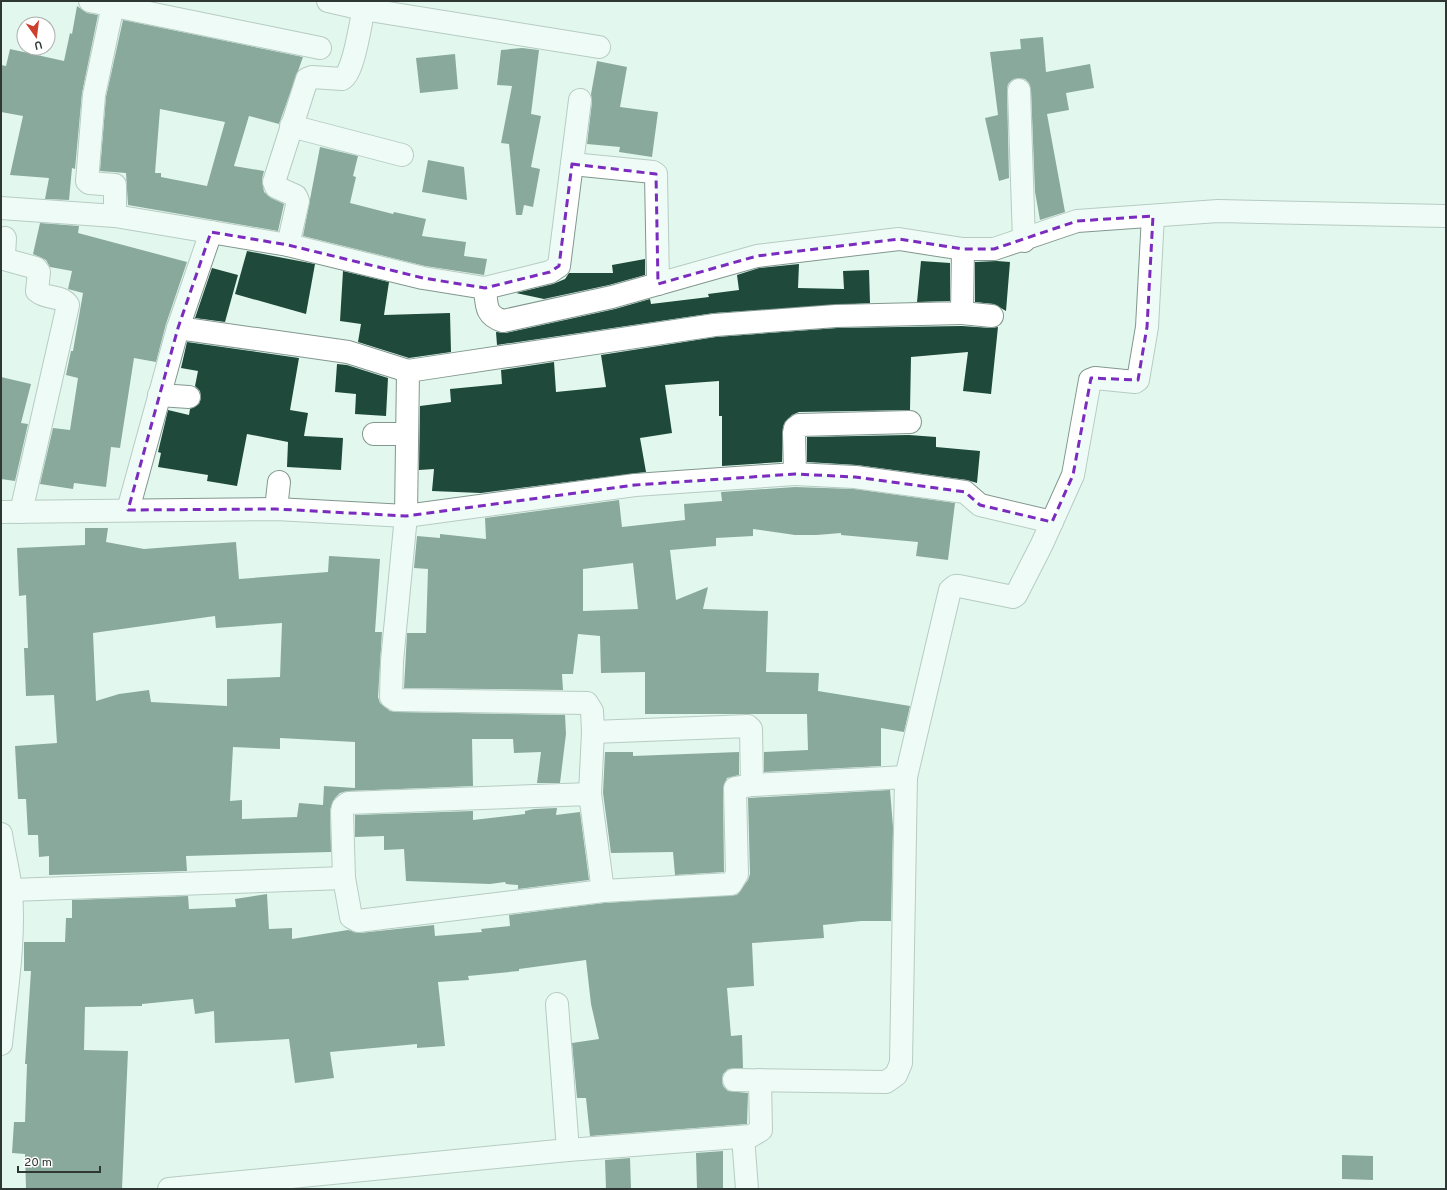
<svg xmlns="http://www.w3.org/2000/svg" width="1447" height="1190" viewBox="0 0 1447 1190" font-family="Overpass,sans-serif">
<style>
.building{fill:#1f493a;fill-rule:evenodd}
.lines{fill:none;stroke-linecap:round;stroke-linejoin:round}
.minor-casing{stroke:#82978e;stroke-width:24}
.minor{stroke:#fff;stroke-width:22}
.marked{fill:none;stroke:#7b2cbf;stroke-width:3;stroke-dasharray:8 5;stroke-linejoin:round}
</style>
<rect width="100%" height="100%" fill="#e2f8ee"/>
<g class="building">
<path d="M77 6 87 13 98 15 82 93 75 169 72 168 69 200 45 199 49 178 10 175 23 116 1 112V65L6 66 10 49 64 61 70 33 72 34Z"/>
<path d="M123 20 303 57 279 124 249 116 234 166 264 171 262 179 264 192 271 198 284 204 278 231 128 205 126 173 100 171 106 97ZM160 109 225 122 207 186 161 177V173H155Z"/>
<path d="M1043 37 1046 72 1090 64 1094 88 1066 93 1069 110 1047 114 1065 212 1040 220 1035 192 1031 90 1029 83 1025 79 1018 78 1012 80 1008 84 1007 90 1009 178 999 181 985 118 998 115 990 52 1021 49 1020 39Z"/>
<path d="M522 48 539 50 531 114 541 116 531 167 540 169 533 207 524 205 522 215H516L509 144 501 143 512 86 497 85 501 50Z"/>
<path d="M455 54 458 89 420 93 416 58Z"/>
<path d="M597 61 627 67 620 107 658 112 652 157 619 152 620 147 587 144 592 102 591 94Z"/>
<path d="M320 147 358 156 353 176 356 177 350 203 393 214 394 212 426 219 422 236 466 242 464 256 487 259 484 275 425 266 303 236Z"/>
<path d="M428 160 464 167 467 200 422 192Z"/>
<path d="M40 223 79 226 78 233 187 262 166 324 156 362 134 358 120 448 111 447 106 487 74 483 73 489 40 484 53 428 70 430 78 378 66 375 71 351H73L83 293 68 289 72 271 50 267 46 260 33 254Z"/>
<path d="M247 251 315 264 306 314 235 294Z"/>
<path d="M645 259V275L609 285 544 299 516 293 553 284 565 279 569 273H613L612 265Z"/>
<path d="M921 261 950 263V301L917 302Z"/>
<path d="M997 261 1010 262 1006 311 994 304 975 302V262Z"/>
<path d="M799 264 798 288 844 289 843 271 869 270 870 303 714 313 497 345 496 332 506 333 615 309 650 299 651 304 709 297 708 294 739 290 737 275 759 268Z"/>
<path d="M212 268 238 275 225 322 195 318Z"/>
<path d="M343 271 389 282 384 315 450 313 451 352 409 358 358 342 361 324 340 321Z"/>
<path d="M962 326 991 328 998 327 991 394 963 391 968 352 911 357 910 410 799 412 792 415 783 426 782 462 722 466V416H719V381L665 385 672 433 640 438 646 472 481 493 432 491 434 469 419 470 420 406 451 402 450 389 502 384 501 370 554 362 556 392 606 387 601 355 716 337 837 328Z"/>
<path d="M187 342 299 358 290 410 308 413 304 436 343 438 341 470 287 467 288 442 247 434 237 486 207 481 208 475 158 467 161 453 158 452 168 410 189 415 190 409 199 404 201 398 200 391 195 386 198 371 181 368Z"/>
<path d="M337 364 347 365 388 378 386 416 355 414 356 394 335 392Z"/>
<path d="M1 377 31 384 21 423 28 424 15 481 1 479Z"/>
<path d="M909 435 936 437V447L980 451 977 483 967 480 857 465 807 462V437Z"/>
<path d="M795 487 854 489 955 503 948 560 916 556 918 542 841 535V533L817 535H795L753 529V536L716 538V546L670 550 676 600 708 587 703 609 768 611 766 672 819 673 818 691 910 706 904 732 881 728V766L764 772V752L808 750 807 714H645V672L601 673 600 636 578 634 573 674H562L563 690 404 688 407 633H426L428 569 414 568 417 536 440 538V534L486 539 485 518 619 500 622 527 685 520 684 504 722 501 721 492ZM633 563 638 609 583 611V569Z"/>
<path d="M85 528H108L106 542 144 549 236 542 239 579 328 572 329 556 380 559 375 632H382L378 697 380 703 390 711 396 712 565 715 566 734 560 783H537L541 752 514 753 513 739H472L473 786 348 791 340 793 335 798 330 810 331 852 186 856 187 871 49 875V856L39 857 38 835H28L26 799H18L15 746 57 743 54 695 26 696 24 648H28L26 595 19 596 17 548 85 545ZM215 616 216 628 282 623 280 677 227 679V706L151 702 149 690 119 694 96 701 93 633ZM280 738 355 742V788L324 786 323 805 299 803 297 817 242 819V800L230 801 233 747 280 749Z"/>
<path d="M605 752H633V756L739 752V775L727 778 723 788 724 872 675 875 673 852 611 853 603 793Z"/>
<path d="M890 790 893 827 891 921H861L823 925 824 938 752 943 754 986 727 988 731 1036 742 1035 743 1068 728 1069 723 1074 722 1080 723 1086 728 1091 748 1093 747 1124 590 1136 586 1098H577L572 1043 599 1039 591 1004 586 960 519 969V971L468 976 469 980 438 982 445 1046 417 1048V1044L330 1052 334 1078 295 1083 289 1039 215 1043 214 1011 195 1014 193 999 142 1004V1006L85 1007 84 1050 128 1051 122 1189H26L25 1154 12 1153 14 1122H25L27 1064H25L31 971H24V942H65L66 918H72V900L188 896 189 909 236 907 235 899 267 894 269 929 292 928V939L348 930 360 933 434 925 435 936 482 932 481 929 510 926 509 915 604 903 737 895 748 880 750 874 748 798Z"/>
<path d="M557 808 556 815 580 812 589 880 518 889V885L506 884 505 882 490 884 406 881 404 849 384 850V836L355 837V815L473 811V820L525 814V811L534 809Z"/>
<path d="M723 1151V1189H697L696 1153Z"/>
<path d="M1342 1155 1373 1156V1180L1342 1179Z"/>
<path d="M630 1158 631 1189H606L605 1160Z"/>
</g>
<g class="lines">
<g class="minor-casing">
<g id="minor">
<path d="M90 1 320 48"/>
<path d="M328 1 363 9 599 47"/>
<path d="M113 5 94 95 87 181 89 183 115 185V216"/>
<path d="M1019 90 1024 241"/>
<path d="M291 126 402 155"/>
<path d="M572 164 653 172 656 174 658 284"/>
<path d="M1 208 115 216 288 245 423 278 485 288C487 304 484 315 503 321L612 297 757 256 899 239 963 249"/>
<path d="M5 238 4 255 7 260 36 268 39 272 37 291C45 299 62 295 68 305L21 512"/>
<path d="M288 245 298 201 296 196 276 187 274 182 307 79 312 77 342 79C354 74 362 15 365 1"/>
<path d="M485 288 550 272 559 266 580 100"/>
<path d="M962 313 992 316"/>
<path d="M178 328 211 232"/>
<path d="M159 395 189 397"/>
<path d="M374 434H406"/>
<path d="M795 474 855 477 965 492 980 505 1052 522"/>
<path d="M276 509 279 482"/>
<path d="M128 510 178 328 348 352 408 371"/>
<path d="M1 512 276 509 406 516 635 485 795 474 794 433 795 428 799 425 910 422"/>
<path d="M593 732 748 726 751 729 752 785"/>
<path d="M906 777 950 590 955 586H959L1013 597 1016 595 1042 544 1073 475 1090 380 1095 378 1135 382 1138 380 1147 327 1153 216"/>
<path d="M590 794 593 732 592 711 587 703 396 700 391 697 392 661 406 516 408 371 715 325 836 316 962 313 963 249H994L1077 221 1218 211 1446 216"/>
<path d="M1 834C4 853 9 872 11 891 15 942 6 993 1 1044"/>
<path d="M344 878 351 917 358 921 603 891"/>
<path d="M11 890 344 878 342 812 343 807 348 803 590 794 603 891 731 884 737 874 735 788 752 785 906 777 901 1063 896 1075 886 1082 734 1080"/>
<path d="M743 1137 747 1189"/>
<path d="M568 1150 751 1136 761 1130 760 1080"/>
<path d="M169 1189 568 1150 557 1004"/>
</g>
</g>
<use href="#minor" class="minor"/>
</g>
<path d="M0 0H1447V1190H0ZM572 164 656 174 658 284 757 256 899 239 963 249H994L1077 221 1153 216 1147 327 1138 380 1091 378 1073 475 1052 522 980 505 965 492 855 477 795 474 635 485 406 516 276 509 128 510 178 328 211 232 288 245 423 278 485 288 550 272 559 266Z" fill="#e2f8ee" fill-opacity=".55" fill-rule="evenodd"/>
<path class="marked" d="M572 164 656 174 658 284 757 256 899 239 963 249H994L1077 221 1153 216 1147 327 1138 380 1091 378 1073 475 1052 522 980 505 965 492 855 477 795 474 635 485 406 516 276 509 128 510 178 328 211 232 288 245 423 278 485 288 550 272 559 266Z"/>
<rect width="1447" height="1190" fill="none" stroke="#2e3733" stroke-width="4"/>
<g transform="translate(36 36) rotate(166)"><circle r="19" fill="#ffffff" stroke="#abafad"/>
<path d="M0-3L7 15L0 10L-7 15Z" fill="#cc402c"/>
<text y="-6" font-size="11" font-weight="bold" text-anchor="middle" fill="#2e3733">U</text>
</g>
<path d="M18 1166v6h82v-6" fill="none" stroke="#2e3733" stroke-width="2"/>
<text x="24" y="1166" font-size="12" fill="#2e3733" stroke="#ffffff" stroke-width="3" paint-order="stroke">20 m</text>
</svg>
